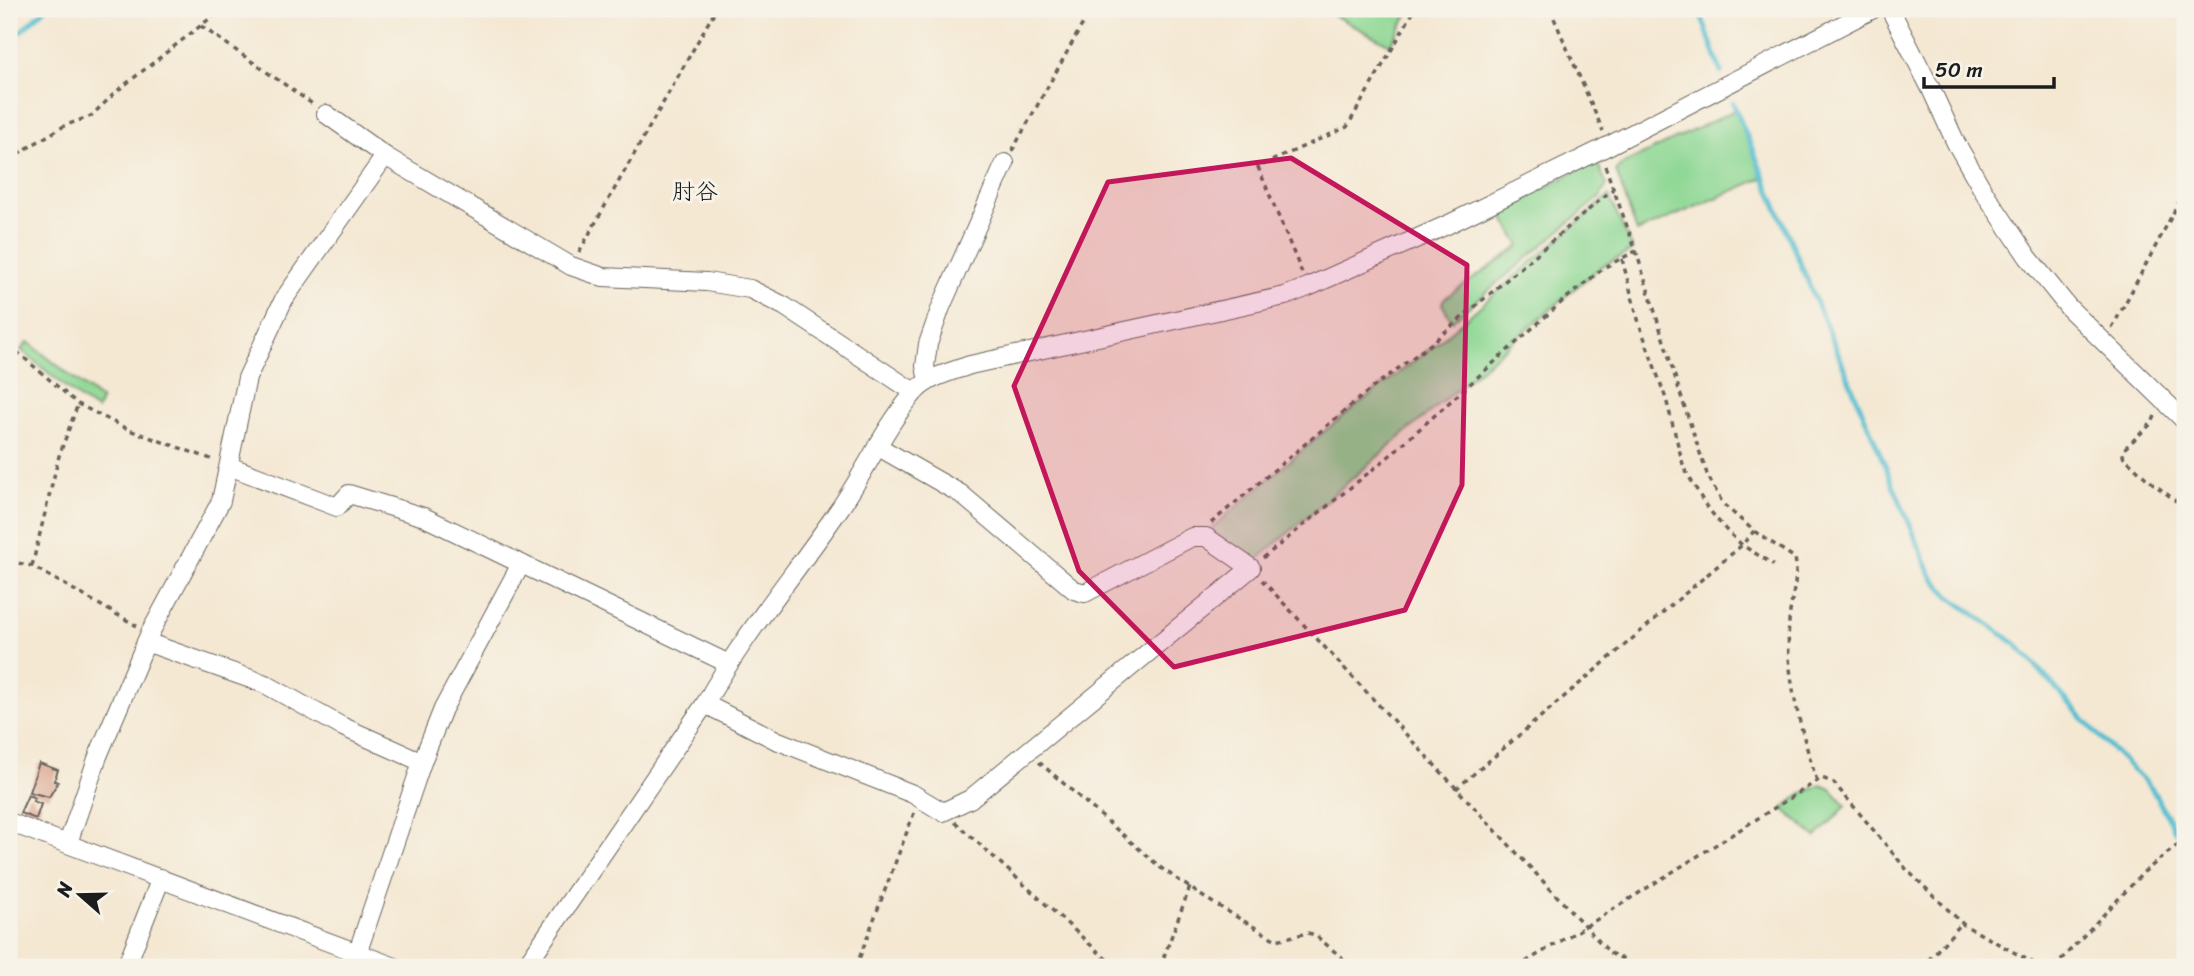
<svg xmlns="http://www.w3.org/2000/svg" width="2194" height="976" viewBox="0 0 2194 976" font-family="Sriracha,'Klee One',sans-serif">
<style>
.green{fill:#8cd793;stroke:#547a58;stroke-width:2}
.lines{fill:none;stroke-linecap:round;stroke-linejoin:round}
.stream{stroke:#54bed0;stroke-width:5}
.building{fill:#d99b83}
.minor-casing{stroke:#68635c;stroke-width:20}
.path{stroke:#68635c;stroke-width:3.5;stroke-dasharray:5 5;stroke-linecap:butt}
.minor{stroke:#fff;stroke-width:18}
.marked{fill:#c2185b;fill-opacity:0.2;stroke:#c2185b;stroke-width:5;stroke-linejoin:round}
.labels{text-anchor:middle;stroke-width:6;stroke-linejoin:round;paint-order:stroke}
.quarter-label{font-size:23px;fill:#1c1c1c;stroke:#f7f3e8}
</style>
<rect width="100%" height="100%" fill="#f7f3e8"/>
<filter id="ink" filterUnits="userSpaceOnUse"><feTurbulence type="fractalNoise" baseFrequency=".0143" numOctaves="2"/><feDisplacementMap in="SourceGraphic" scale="14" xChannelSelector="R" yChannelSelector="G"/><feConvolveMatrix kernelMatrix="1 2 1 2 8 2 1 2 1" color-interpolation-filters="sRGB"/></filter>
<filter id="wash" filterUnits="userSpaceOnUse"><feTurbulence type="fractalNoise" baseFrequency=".00686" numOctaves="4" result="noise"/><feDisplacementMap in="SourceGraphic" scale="28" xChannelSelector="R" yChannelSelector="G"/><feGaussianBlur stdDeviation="1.57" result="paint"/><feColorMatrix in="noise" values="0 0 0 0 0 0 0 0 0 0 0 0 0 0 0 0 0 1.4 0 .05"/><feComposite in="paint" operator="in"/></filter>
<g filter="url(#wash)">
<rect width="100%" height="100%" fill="#f4e8d3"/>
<g class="green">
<path d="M1322 9H1411L1390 45Z"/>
<path d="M1735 110 1763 178 1637 232 1616 171 1621 165Z"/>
<path d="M1593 162H1597L1607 185 1600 197 1452 321 1442 304 1444 299 1520 246 1500 212Z"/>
<path d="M1609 196 1632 247 1631 251 1600 267 1259 558 1250 563 1212 531 1213 527 1327 429 1436 344Z"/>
<path d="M28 342 101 400 97 410 80 399 21 350Z"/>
<path d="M1822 785 1831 789 1846 806 1816 837 1783 809 1802 793Z"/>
</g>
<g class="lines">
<g class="stream">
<path d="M1699 9 1721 72"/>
<path d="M9 42 45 9"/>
<path d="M1733 103 1931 575 1949 596 2017 645 2096 733 2152 789 2176 832"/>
</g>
</g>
<g id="blocks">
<g class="building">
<path d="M39 763 58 770 54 781 58 782 49 797 29 792Z"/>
<path d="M28 795 35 798 33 801 41 804 36 819 20 813Z"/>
</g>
</g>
</g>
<g filter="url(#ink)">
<use href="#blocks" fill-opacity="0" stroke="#68635c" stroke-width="2"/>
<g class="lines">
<g class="minor-casing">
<g id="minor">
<path d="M1890 9 1931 89 1956 143 1984 192 2028 257 2068 307 2185 421"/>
<path d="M326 114 385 156 571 266 603 277 707 282 750 289 784 306 914 392"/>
<path d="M928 381 925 366 928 344 941 307 1005 163"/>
<path d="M229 466 337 507 349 494 424 517 727 663"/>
<path d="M146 642 265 684 341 726 422 762"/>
<path d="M705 704 776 740 913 794 943 812 970 799 1251 568 1206 537H1192L1085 593 1074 590 961 494 877 446"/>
<path d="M9 822 395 967"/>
<path d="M68 843 98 756 150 633 221 501 247 378 284 299 385 156"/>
<path d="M357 954 422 762 443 709 521 564"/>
<path d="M126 967 161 878"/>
<path d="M525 967 705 704C743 635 794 575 838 511 865 473 883 429 914 393 927 377 951 372 970 365L1285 296 1308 287 1449 224 1610 145 1873 9"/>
</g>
</g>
<g class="path">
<path d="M1077 9 1087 14"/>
<path d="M1550 9 1603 131"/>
<path d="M201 26 314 105"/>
<path d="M1012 151 1091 9"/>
<path d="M9 159 64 126 91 116 117 91 222 9"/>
<path d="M1605 166 1636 251 1681 396 1707 474 1723 504 1754 531 1795 558C1799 579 1790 601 1789 622 1785 675 1801 731 1817 781"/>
<path d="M579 252 716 9"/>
<path d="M1622 259 1639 323 1666 399 1684 468 1706 506 1726 530 1742 545 1774 565"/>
<path d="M1302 273 1258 167 1347 127 1415 9"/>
<path d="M2112 328 2185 191"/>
<path d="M9 345 78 404 129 430 214 460"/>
<path d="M2155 416 2152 423 2124 449 2123 456 2146 478 2185 508"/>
<path d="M1211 523 1372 388 1431 344 1613 189"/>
<path d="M1263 558 1387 458 1564 300 1605 267 1636 251"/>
<path d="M9 561 32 566 137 626"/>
<path d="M32 566 59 456 78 404"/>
<path d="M1262 580 1610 953 1638 967"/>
<path d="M1039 762 1161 868 1205 898 1276 940 1308 933 1315 935 1353 967"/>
<path d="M1456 789 1742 545 1754 531"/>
<path d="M955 822 1115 967"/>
<path d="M856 967 914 813"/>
<path d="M1160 967 1190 887"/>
<path d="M1517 967 1596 920 1822 778 1834 783 1907 870 1964 925 2041 967"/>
<path d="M1922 967 1962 923"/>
<path d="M2054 967 2144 872 2185 839"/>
</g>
<use href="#minor" class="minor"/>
</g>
</g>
<path class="marked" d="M1291 158 1467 265 1462 485 1405 610 1174 667 1079 571 1014 386 1108 182Z"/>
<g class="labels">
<g class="quarter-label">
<text x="695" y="199">肘谷</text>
</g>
</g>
<rect width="2194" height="976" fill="none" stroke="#f7f3e8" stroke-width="35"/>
<g transform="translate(80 895) rotate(290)" stroke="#f7f3e8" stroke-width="5" paint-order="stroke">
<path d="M0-5L12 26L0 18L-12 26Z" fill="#1c1c1c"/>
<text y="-10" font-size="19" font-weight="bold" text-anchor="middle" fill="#1c1c1c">N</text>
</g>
<path d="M1924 77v10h130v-10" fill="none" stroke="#1c1c1c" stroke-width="3.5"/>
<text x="1935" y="77" font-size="21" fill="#1c1c1c" stroke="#f7f3e8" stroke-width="5" paint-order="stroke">50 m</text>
</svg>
